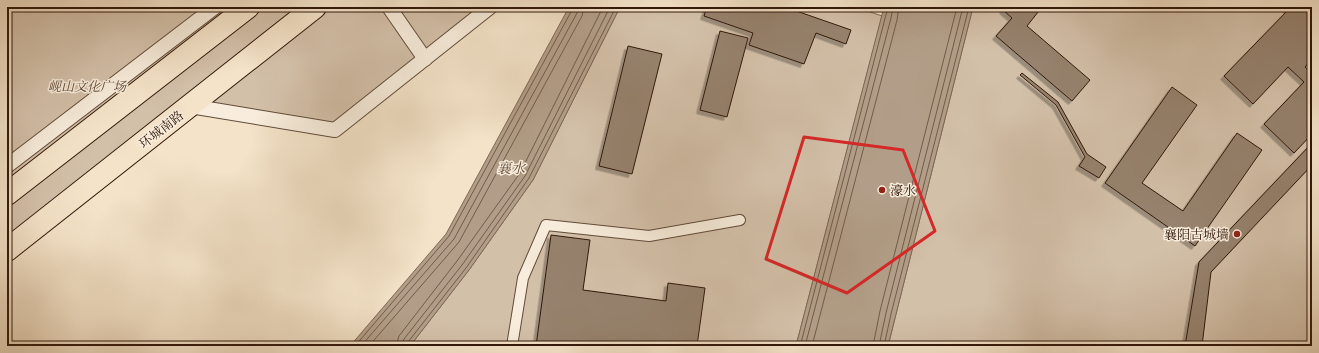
<svg xmlns="http://www.w3.org/2000/svg" width="1319" height="353" viewBox="0 0 1319 353" font-family="'Gentium Book Plus','Noto Serif SC',serif">
<style>
.green{fill:#d3c0a9;stroke:#826c5a}
.water{fill:#b29e88;stroke:#7e6856}
.lines{fill:none;stroke-linecap:round;stroke-linejoin:round}
.shore{stroke:#725b4a;stroke-width:1}
.building{fill:#96826e;stroke:#31180b;filter:url(#shadow)}
.service-casing{stroke:#624b3a;stroke-width:12}
.pedestrian-casing{stroke:#624b3a;stroke-width:16}
.trunk-casing{stroke:#31180b;stroke-width:24}
.service{stroke:#f8eddc;stroke-width:10}
.pedestrian{stroke:#f8eddc;stroke-width:14}
.trunk{stroke:#f4e3c9;stroke-width:22}
.marked{fill:none;stroke:#d62828;stroke-width:3;stroke-linejoin:round}
.poi-dot{fill:#8f2418;stroke:#f8eddc;stroke-width:1.5}
.labels{text-anchor:middle;stroke-width:3;stroke-linejoin:round;paint-order:stroke}
.park-label{font-size:13px;font-style:italic;fill:#624a3a;stroke:#f8eddc}
.street-label{font-size:13px;fill:#31180b;stroke:#f8eddc}
.poi-label{font-size:13px;fill:#31180b;stroke:#f8eddc;text-anchor:start}
.water-label{font-size:14px;font-style:italic;fill:#654e3d;stroke:#f8eddc}
</style>
<defs>
<filter id="shadow"><feDropShadow dx="-3.5" dy="3.5" stdDeviation="0" flood-color="#0004"/></filter>
</defs>
<rect width="100%" height="100%" fill="#f4e3c9"/>
<filter id="stains"><feTurbulence type="fractalNoise" baseFrequency=".005" numOctaves="4"/><feColorMatrix values="0 0 0 0 .2 0 0 0 0 .09 0 0 0 0 .02 0 0 0 .5 -.17"/></filter>
<radialGradient id="worn" r=".72"><stop offset=".6" stop-color="#630" stop-opacity="0"/><stop offset="1" stop-color="#630" stop-opacity=".3"/></radialGradient>
<g class="green">
<path d="M7 7H490L335 130 190 106 7 250Z"/>
<path d="M620 7H856L882 16 797 342 763 346H410L469 270 533 180Z"/>
<path d="M973 7H1312V346H888Z"/>
</g>
<g class="water">
<path d="M569 7H620L533 180 469 270 410 346H350L446 234Z"/>
<path d="M884 7H973L888 346H763L797 342Z"/>
</g>
<g class="lines">
<g class="shore">
<path d="M355 346 449 236 572 10 573 7"/>
<path d="M361 346 454 239 577 13 578 7"/>
<path d="M369 346 459 242 582 16 584 7"/>
<path d="M396 346 399 336 457 261 520 173 603 7"/>
<path d="M402 346 404 339 462 265 525 176 610 7"/>
<path d="M407 346 408 342 466 268 529 178 616 7"/>
<path d="M799 346 801 343 888 7"/>
<path d="M805 346 891 18 893 7"/>
<path d="M812 346 897 20 899 7"/>
<path d="M873 346 880 311 957 7"/>
<path d="M879 346 886 313 963 7"/>
<path d="M884 346 891 314 969 7"/>
</g>
</g>
<g class="building">
<path d="M707 7H785L851 30 846 44 816 33 804 64 749 45 753 33 704 16Z"/>
<path d="M1006 7H1042L1027 26 1090 80 1072 101 996 36 1012 18 1003 10Z"/>
<path d="M1285 7H1312V59L1305 67 1312 74V134L1294 153 1264 124 1304 82 1288 67 1253 104 1224 76 1288 10Z"/>
<path d="M720 31 748 38 727 117 700 110Z"/>
<path d="M628 46 662 54 632 174 599 166Z"/>
<path d="M1022 73 1058 102 1087 154 1106 167 1099 178 1079 166 1085 157 1056 105 1020 75Z"/>
<path d="M1172 87 1197 105 1142 183 1183 211 1237 133 1262 150 1195 246 1105 183Z"/>
<path d="M1312 143V165L1211 272 1202 346H1185L1199 262Z"/>
<path d="M551 235 590 240 583 290 666 301 668 283 705 288 697 346H536Z"/>
</g>
<g class="lines">
<g class="service-casing">
<path id="service" d="M512 346 523 278 546 225 649 236 740 220"/>
</g>
<g class="pedestrian-casing">
<g id="pedestrian">
<path d="M389 7 425 59"/>
<path d="M190 106 335 130 490 7"/>
<path d="M7 166 215 7"/>
</g>
</g>
<g class="trunk-casing">
<g id="trunk">
<path d="M7 194 248 7"/>
<path d="M7 250 315 7"/>
</g>
</g>
<use href="#service" class="service"/>
<use href="#pedestrian" class="pedestrian"/>
<use href="#trunk" class="trunk"/>
</g>
<path class="marked" d="M804 137 903 150 935 231 847 293 766 259Z"/>
<g class="poi-dot">
<circle cx="882" cy="190" r="4"/>
<circle cx="1237" cy="234" r="4"/>
</g>
<g class="labels">
<g class="park-label">
<text x="87" y="91">岘山文化广场</text>
</g>
<g class="street-label">
<text transform="translate(161 129) rotate(-38)" y="5">环城南路</text>
</g>
<g class="poi-label">
<text x="890" y="195">濠水</text>
<text x="1229" y="239" text-anchor="end">襄阳古城墙</text>
</g>
<g class="water-label">
<text x="511" y="173">襄水</text>
</g>
</g>
<rect width="1319" height="353" fill="none" stroke="#f4e3c9" stroke-width="24"/>
<rect x="8" y="8" width="1303" height="337" fill="none" stroke="#31180b" stroke-width="2"/>
<rect x="12" y="12" width="1295" height="329" fill="none" stroke="#31180b"/>
<rect width="100%" height="100%" filter="url(#stains)"/>
<rect width="100%" height="100%" fill="url(#worn)"/>
</svg>
